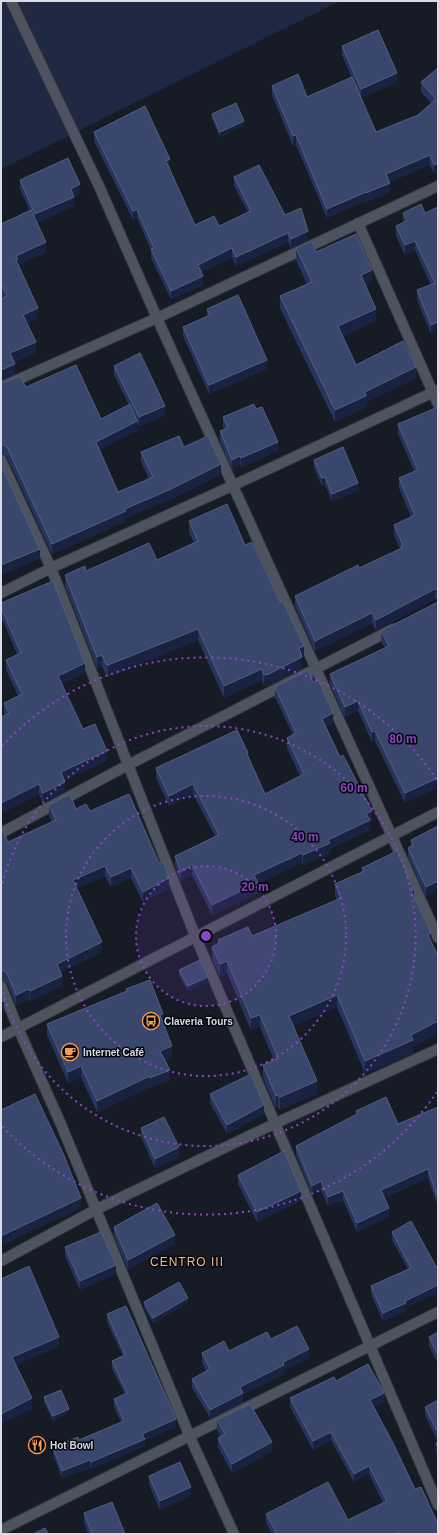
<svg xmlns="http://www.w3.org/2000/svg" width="439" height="1535" viewBox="0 0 439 1535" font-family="Helvetica,sans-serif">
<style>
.green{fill:#202944}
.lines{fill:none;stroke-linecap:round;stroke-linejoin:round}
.minor-casing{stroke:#33353e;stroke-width:12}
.tertiary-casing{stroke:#33353e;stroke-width:12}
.minor{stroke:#4d535f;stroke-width:10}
.tertiary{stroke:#4d535f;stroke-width:10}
.wall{fill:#27355d}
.shaded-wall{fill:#192341}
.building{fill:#3a476c;stroke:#535e7e}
.ring{fill:none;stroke:#8946c5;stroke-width:2;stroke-dasharray:2 4}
.labels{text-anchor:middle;stroke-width:3;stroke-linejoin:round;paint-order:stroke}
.poi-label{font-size:10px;font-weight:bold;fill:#d9dce4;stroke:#05060a;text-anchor:start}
.quarter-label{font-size:12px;letter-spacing:1px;fill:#f9b886;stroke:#05060a}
.centre{fill:#8946c5;stroke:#05060a;stroke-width:2}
.ring-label{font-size:12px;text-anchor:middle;font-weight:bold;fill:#8946c5;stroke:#05060a;stroke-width:3;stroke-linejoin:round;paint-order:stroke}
</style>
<rect width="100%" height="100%" fill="#171b26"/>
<path class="green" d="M1 1H340L1 169Z"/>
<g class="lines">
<g class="minor-casing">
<g id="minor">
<path d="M11 1 99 186 157 318 438 938"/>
<path d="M358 223 438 404"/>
<path d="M1 387 157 318 438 186"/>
<path d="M1 460 51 568 196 938 438 1505"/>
<path d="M1 593 51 568 234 485 438 390"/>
<path d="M1 833 128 765 393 629"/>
<path d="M1 986 18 1028 60 1122 190 1437 234 1534"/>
<path d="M1 1261 95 1210 276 1123 438 1049"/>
<path d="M1 1530 438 1312"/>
</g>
</g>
<g class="tertiary-casing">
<path id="tertiary" d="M1 1037 438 812"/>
</g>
<use href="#minor" class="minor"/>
<use href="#tertiary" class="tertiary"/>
</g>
<g class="wall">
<path d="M342 46 397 82 361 98 376 132 418 115 431 103 421 92V82L438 68V173L434 174 430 165 389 182 390 193 366 202V201L327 218 296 145 293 146 272 95V86L307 97 352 78 342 55Z"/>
<path d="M212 114 244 125 220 137 212 119Z"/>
<path d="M94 132 170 168H169L195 225 219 226 248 212 234 186V177L285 215 308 240 291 248 288 242 236 266 232 257 201 272 203 285 171 299 151 258V250L137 218 133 220 94 141Z"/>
<path d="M20 180 80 193 74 196V206L37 223 46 252 18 265 38 318 27 323 36 352 14 362 15 374 1 380V299L3 298 1 293V224L30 211 20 189Z"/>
<path d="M438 207V331L431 334 417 300V290L431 285 415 250 405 255 396 236V226L403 223V213H425Z"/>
<path d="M296 248 316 252 372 282 365 285 376 320 343 336 356 365 416 378 366 402V407L335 422 280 308V296L307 284 296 260Z"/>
<path d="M207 309 267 369 209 394 183 336V327L207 316Z"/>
<path d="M114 366 165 415 139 426 137 423V431L99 450 118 492 149 479 141 462V452L184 447 221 474 171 499 126 518V521L52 554 7 457 2 454H1V383L26 387 101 419 129 405 114 375Z"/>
<path d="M438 407V599H435L376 630 372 623 315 651 295 606V596L359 568 400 549 394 535V525L411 517 399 488V478L414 471 398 434V424Z"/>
<path d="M256 409 278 451 241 467 240 465 232 469 220 441V431L224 429 223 426V417Z"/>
<path d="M314 460 358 490 332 501 325 485 322 486 314 467Z"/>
<path d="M189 521 245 545 304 657 302 658V668L269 685 264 686 262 680 224 698 198 640 108 677 106 675 102 666 97 668 65 586V575L86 571 157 560 194 543 189 532Z"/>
<path d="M438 602 405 803 375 741 372 742 358 711 345 717 330 684V674L385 648 381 641V631Z"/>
<path d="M1 603 85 673 62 684 83 729 107 761 64 780 65 792 43 803 39 794 1 813V717L5 715 4 713V703L18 696 6 670V660L17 654 1 617Z"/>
<path d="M275 687 333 723 326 727 372 821 370 822V830L330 849V853L303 865 302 862 258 884V893L212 915 192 875 181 881 175 866V856L215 836 193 794 169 806 156 778V768L248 757 265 794 300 776 287 748V738L293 735 275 697Z"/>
<path d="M49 805 90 811 169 888 143 902 131 878 111 887 105 876 77 888 102 952 61 972 62 986 30 1001 29 999 16 1005 7 983 2 980H1V829L8 842 52 822 49 815Z"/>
<path d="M438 826 426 896 408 857V848L411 847V840Z"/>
<path d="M362 868 414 899 431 940 438 956V1034L413 1046V1053L365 1073 337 1007 293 1026 317 1094 280 1110 278 1107 276 1108 263 1078V1065L274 1060 260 1027 251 1031 227 973 220 977 212 959V947L218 944V940L252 936 337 900 335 896V884L362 872Z"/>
<path d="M179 970 208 982 188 991 179 975Z"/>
<path d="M126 989 163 1021 172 1057 165 1060 170 1080 150 1088V1087L97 1112 81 1077 68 1083 47 1035V1024L126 991Z"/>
<path d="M210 1094 264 1114 227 1134 210 1103Z"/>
<path d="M438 1107V1208L428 1178 384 1198 389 1217 357 1232 343 1200 328 1206 321 1190 312 1194 296 1155V1146L356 1115V1111L398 1124Z"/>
<path d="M141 1128 179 1157 155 1168 141 1137Z"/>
<path d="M238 1175 301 1200 257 1222 238 1184Z"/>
<path d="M114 1227 175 1244 128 1269 114 1237Z"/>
<path d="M392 1232 438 1270 406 1308V1311L383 1321 371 1294V1286L408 1269 392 1240Z"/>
<path d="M65 1247 116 1274 80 1290 65 1256Z"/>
<path d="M144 1302H188L153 1323 144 1307Z"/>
<path d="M107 1314 176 1427 145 1440V1446L91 1469 90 1468 62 1478 53 1454V1447L79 1440 121 1422 114 1407V1399L125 1394 112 1369V1361L123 1356 107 1322Z"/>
<path d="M438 1332V1364L429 1346V1337Z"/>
<path d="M271 1339 309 1357 284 1370V1374L243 1394V1402L210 1418 192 1388V1379L206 1371 202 1362V1353L229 1351Z"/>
<path d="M336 1381 384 1402 374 1407 438 1534H272L266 1523V1514L348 1520 383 1503 369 1474 354 1482 331 1440 313 1450 290 1407V1398Z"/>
<path d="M44 1397 69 1413 53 1421 44 1402Z"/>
<path d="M438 1400V1442L425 1415V1407Z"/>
<path d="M217 1420 272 1451 232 1473 218 1447V1438L221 1436 217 1430Z"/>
<path d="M438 1442V1457L436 1452V1443Z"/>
<path d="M149 1476 191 1496 160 1510 149 1485Z"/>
<path d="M84 1513 125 1534H88L84 1522Z"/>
</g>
<g class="shaded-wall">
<path d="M397 73V82L361 98V89Z"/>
<path d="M244 121V125L220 137V132Z"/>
<path d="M296 135V145L293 146V136Z"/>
<path d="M430 155V165L386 183V174Z"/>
<path d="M170 159V168L166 169V161Z"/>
<path d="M438 163V173L434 174V165Z"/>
<path d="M390 183V193L366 202V193Z"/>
<path d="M80 184V193L71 198V189Z"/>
<path d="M366 192V201L327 218V209Z"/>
<path d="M74 197V206L35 224V214Z"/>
<path d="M137 210V218L133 220V211Z"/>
<path d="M308 231V240L291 248V239Z"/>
<path d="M288 233V242L236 266V257Z"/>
<path d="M415 241V250L405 255V245Z"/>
<path d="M46 242V252L18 266 16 260V256Z"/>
<path d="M232 248V257L198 273V265Z"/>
<path d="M372 270V282L361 287V275Z"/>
<path d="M203 276V285L171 299V291Z"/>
<path d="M38 308V318L23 325V315Z"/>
<path d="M376 309V320L338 338V326Z"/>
<path d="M438 322V331L431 334V325Z"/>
<path d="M36 342V352L10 363V353Z"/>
<path d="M267 360V369L209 394V385Z"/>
<path d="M15 364V374L1 380V370Z"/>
<path d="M416 367V378L366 402V407L335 422V410L365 392Z"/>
<path d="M165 406V415L139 426V417Z"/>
<path d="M137 421V431L96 452V442Z"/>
<path d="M278 442V451L241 467V458Z"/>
<path d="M240 456V465L232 469V460Z"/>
<path d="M221 464V474L171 499 126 518V521L52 554V544L125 509Z"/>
<path d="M325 477V485L322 486V478Z"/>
<path d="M358 483V490L332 501V494Z"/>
<path d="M40 549V559L1 575V565Z"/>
<path d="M435 589V599L376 630V620Z"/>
<path d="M372 613V623L315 651V641Z"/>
<path d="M198 629V640L108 677V665Z"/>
<path d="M304 646V657L302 658V668L269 685 264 686V675L299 648Z"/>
<path d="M102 655V666L97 668V657Z"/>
<path d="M85 663V673L58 686V676Z"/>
<path d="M262 669V680L224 698V686Z"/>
<path d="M358 701V711L345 717V707Z"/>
<path d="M333 713V723L322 728V719Z"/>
<path d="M375 731V741L372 742V732Z"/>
<path d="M107 751V761L61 782V772Z"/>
<path d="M438 778V788L405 803V793Z"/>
<path d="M65 782V792L43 803V793Z"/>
<path d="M39 784V794L1 813V803Z"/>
<path d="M193 784V794L169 806V796Z"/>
<path d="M372 811V821L370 822V830L330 849V853L303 865V855L328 840 366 814Z"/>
<path d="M302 853V862L258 884V893L212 915V905L254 875Z"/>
<path d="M192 865V875L181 881V872Z"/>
<path d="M105 866V876L73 890V880Z"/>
<path d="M131 868V878L111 887V877Z"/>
<path d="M169 878V888L143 902V892Z"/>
<path d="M438 881V890L426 896V887Z"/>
<path d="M414 890V902L412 903V891Z"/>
<path d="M431 933V946L428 935Z"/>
<path d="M102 942V952L57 974V964Z"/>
<path d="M227 961V973L220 977V964Z"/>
<path d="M62 976V986L30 1001V991Z"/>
<path d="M208 977V982L188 991V986Z"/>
<path d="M29 989V999L16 1005V995Z"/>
<path d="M337 995V1007L289 1028V1016Z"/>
<path d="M4 1001V1011L1 1012V1002Z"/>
<path d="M163 1014V1025L160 1015Z"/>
<path d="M260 1015V1027L251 1031V1018Z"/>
<path d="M438 1021V1034L413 1046V1053L365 1073V1061L411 1035Z"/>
<path d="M172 1046V1057L160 1061V1051Z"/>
<path d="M81 1066V1077L68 1083V1072Z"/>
<path d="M170 1070V1080L150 1088V1078Z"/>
<path d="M150 1076V1087L97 1112V1101Z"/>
<path d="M317 1081V1094L280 1110V1097Z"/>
<path d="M278 1095V1107L276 1108V1096Z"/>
<path d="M264 1105V1114L227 1134V1125Z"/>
<path d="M179 1147V1157L155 1168V1159Z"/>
<path d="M428 1169V1178L381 1199V1190Z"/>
<path d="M321 1181V1190L312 1194V1186Z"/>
<path d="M301 1191V1200L257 1222V1212Z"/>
<path d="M343 1191V1200L328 1206V1197Z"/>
<path d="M81 1198V1208L1 1246V1236Z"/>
<path d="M389 1208V1217L357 1232V1223Z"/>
<path d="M175 1235V1244L128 1269V1260Z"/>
<path d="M116 1265V1274L80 1290V1281Z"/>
<path d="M438 1285V1293L406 1308V1311L383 1321V1313L405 1301Z"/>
<path d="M188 1298V1302L153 1323V1318Z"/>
<path d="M59 1337V1347L12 1367V1357Z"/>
<path d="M309 1349V1357L284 1370V1374L243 1394V1402L210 1418V1410L240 1387 283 1362Z"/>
<path d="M384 1393V1402L370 1409V1400Z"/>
<path d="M32 1398V1409L1 1424V1414Z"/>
<path d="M69 1409V1413L53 1421V1416Z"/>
<path d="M176 1419V1427L145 1440V1446L91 1469V1462L142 1434Z"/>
<path d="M331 1432V1440L313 1450V1441Z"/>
<path d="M272 1442V1451L232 1473V1464Z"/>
<path d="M90 1460V1468L62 1478V1471Z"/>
<path d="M369 1466V1474L354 1482V1474Z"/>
<path d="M191 1487V1496L160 1510V1501Z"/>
</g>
<g class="building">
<path d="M378 30 397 73 361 89 342 46Z"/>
<path d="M438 68V163L434 165 430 155 386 174 390 183 366 193V192L327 209 296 135 293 136 272 86 298 74 307 97 352 77 376 132 418 115 436 99 421 82Z"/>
<path d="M236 103 244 121 220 132 212 114Z"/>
<path d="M145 106 170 159 166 161 195 225 214 216 219 226 251 211 234 177 259 165 285 215 301 208 308 231 291 239 288 233 236 257 232 248 198 265 203 276 171 291 151 249 154 248 137 210 133 211 94 132Z"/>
<path d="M68 158 80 184 71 189 74 197 35 214 20 180Z"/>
<path d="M421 204 425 213 438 207V322L431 325 417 290 435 283 415 241 405 245 396 226 407 221 403 213Z"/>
<path d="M31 210 46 242 16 256 18 259 16 260 38 308 23 315 36 342 10 353 15 364 1 370V299L7 296 1 283V224Z"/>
<path d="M356 234 372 270 361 275 376 309 338 326 356 365 403 341 416 367 365 392 366 396 335 410 280 296 312 282 296 248 312 241 316 252Z"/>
<path d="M238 295 267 360 209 385 183 327 210 315 207 309Z"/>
<path d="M140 353 165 406 139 417 114 366Z"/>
<path d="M76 365 101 419 130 404 137 421 96 442 118 492 153 477 141 452 179 436 184 447 208 436 221 464 171 489 125 509 126 511 52 544 7 447 2 444H1V383H3L20 376 26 387Z"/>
<path d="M254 404 256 409 262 407 278 442 241 458 240 456 232 460 220 431 228 428 223 417Z"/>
<path d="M438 407V589H435L376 620 372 613 315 641 295 596 358 565 359 568 402 548 401 546 403 545 394 525 415 515 399 478 418 470 398 424Z"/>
<path d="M343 447 358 483 332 494 325 477 322 478 314 460Z"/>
<path d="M1 465 40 549 1 565Z"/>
<path d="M227 504 245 545 252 542 280 602 283 601 304 646 299 648 302 657 269 674 264 675 262 669 224 686 198 629 108 665 106 664 102 655 97 657 65 575 85 566 86 571 149 543 157 560 198 541 189 521Z"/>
<path d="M53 581 85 663 58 676 83 729 95 724 107 751 61 772 65 782 43 793 39 784 1 803V717L9 713 4 703 22 694 6 660 21 653 1 607V603Z"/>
<path d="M438 602V778L405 793 375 731 372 732 358 701 345 707 330 674 389 646 381 631Z"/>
<path d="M308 670 313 682 318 679 333 713 322 719 340 757 343 755 372 811 366 814 370 820 328 840 330 843 303 855 302 853 254 875 258 883 212 905 192 865 181 872 175 856 219 835 193 784 169 796 156 768 237 730 248 753 247 754 265 794 304 774 287 738 296 733 275 687Z"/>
<path d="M70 794 76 809 86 804 90 811 129 794 159 863 163 861 169 878 143 892 131 868 111 877 105 866 73 880 102 942 57 964 62 976 30 991 29 989 16 995 7 973 2 970H1V829H2L8 842 56 820 49 805Z"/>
<path d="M438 826V881L426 887 408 848 413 845 411 840Z"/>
<path d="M397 851 414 890 412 891V893L431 933 428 935 438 956V1021L411 1035 413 1040 365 1061 337 995 289 1016 317 1081 280 1097 278 1095 276 1096 263 1065 278 1058 260 1015 251 1018 227 961 220 964 212 947 219 943 218 940 248 927 252 936 341 898 335 884 364 871 362 868Z"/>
<path d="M200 960 208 977 188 986 179 970Z"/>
<path d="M150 980 163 1014 160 1015 172 1046 160 1051 170 1070 150 1078V1076L97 1101 81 1066 68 1072 47 1024 127 991 126 989Z"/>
<path d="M1 993 4 1001 1 1002Z"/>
<path d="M251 1074 264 1105 227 1125 210 1094Z"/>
<path d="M35 1094 63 1153 81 1198 1 1236V1110Z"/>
<path d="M386 1097 398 1124 438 1107V1199L428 1169 381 1190 389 1208 357 1223 343 1191 328 1197 321 1181 312 1186 296 1146 357 1114 356 1111Z"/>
<path d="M164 1117 179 1147 155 1159 141 1128Z"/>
<path d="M284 1151 301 1191 257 1212 238 1175Z"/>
<path d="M157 1203 175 1235 128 1260 114 1227Z"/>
<path d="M411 1221 438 1270V1285L405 1301 406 1303 383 1313 371 1286 411 1268 392 1232Z"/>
<path d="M101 1232 116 1265 80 1281 65 1247Z"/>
<path d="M29 1266 59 1337 12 1357 32 1398 1 1414V1279Z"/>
<path d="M179 1282 188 1298 153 1318 144 1302Z"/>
<path d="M126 1306 176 1419 142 1434 145 1439 91 1462 90 1460 62 1471 53 1447 78 1437 79 1440 124 1421 114 1399 127 1393 112 1361 125 1355 107 1314Z"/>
<path d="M297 1326 309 1349 283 1362 284 1365 240 1387 243 1393 210 1410 192 1379 210 1369 202 1353 224 1341 229 1351 267 1332 271 1339Z"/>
<path d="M438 1332V1355L429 1337Z"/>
<path d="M368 1364 384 1393 370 1400 393 1443 415 1489 421 1487 438 1524V1527L437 1528 438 1529V1534H400L399 1532 395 1534H277L266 1514 328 1482 348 1520 387 1501 369 1466 354 1474 331 1432 313 1441 290 1398 334 1377 336 1381Z"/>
<path d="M61 1390 69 1409 53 1416 44 1397Z"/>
<path d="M438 1400V1433L425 1407Z"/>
<path d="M250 1404 272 1442 232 1464 218 1438 225 1434 217 1420Z"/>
<path d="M438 1442V1448L436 1443Z"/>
<path d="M180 1462 191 1487 160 1501 149 1476Z"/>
<path d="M112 1502 125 1534H92L84 1513Z"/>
<path d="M45 1528 48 1534H33Z"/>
</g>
<circle cx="206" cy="936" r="70" fill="#8946c5" fill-opacity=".12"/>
<g class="ring">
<circle cx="206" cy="936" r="70"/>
<circle cx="206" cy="936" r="140"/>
<path d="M1 889A210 210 0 1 1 1 983"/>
<path d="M437 1092A279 279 0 0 1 2 1126M2 746A279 279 0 0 1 437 780"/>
</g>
<defs>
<g id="bus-ring" transform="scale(0.9)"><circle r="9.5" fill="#05060a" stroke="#fb9e50" stroke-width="1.5"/><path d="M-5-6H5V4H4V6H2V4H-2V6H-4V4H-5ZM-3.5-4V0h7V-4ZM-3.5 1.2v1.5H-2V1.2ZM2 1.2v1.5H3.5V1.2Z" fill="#fb9e50"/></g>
<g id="cafe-ring" transform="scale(0.9)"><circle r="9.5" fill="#05060a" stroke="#fb9e50" stroke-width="1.5"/><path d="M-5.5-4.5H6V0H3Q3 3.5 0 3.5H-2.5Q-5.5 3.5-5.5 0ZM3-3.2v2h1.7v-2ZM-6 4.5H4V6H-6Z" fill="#fb9e50"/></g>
<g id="restaurant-ring" transform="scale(0.9)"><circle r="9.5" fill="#05060a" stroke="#fb9e50" stroke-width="1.5"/><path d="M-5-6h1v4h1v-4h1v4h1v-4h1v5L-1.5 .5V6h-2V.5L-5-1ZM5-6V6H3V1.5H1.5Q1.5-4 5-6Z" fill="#fb9e50"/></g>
</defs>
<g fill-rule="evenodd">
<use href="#bus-ring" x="151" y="1021"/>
<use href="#cafe-ring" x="70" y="1052"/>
<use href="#restaurant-ring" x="37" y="1445"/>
</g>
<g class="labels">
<g class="poi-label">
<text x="164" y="1025">Claveria Tours</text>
<text x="83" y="1056">Internet Café</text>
<text x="50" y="1449">Hot Bowl</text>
</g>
<g class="quarter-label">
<text x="187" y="1266">CENTRO III</text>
</g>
</g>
<circle cx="206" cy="936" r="6" class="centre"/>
<g class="ring-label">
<text x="403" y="743">80 m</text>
<text x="354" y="792">60 m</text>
<text x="305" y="841">40 m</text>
<text x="255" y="891">20 m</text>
</g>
<rect width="439" height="1535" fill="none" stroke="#d9dce4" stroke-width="4"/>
</svg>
